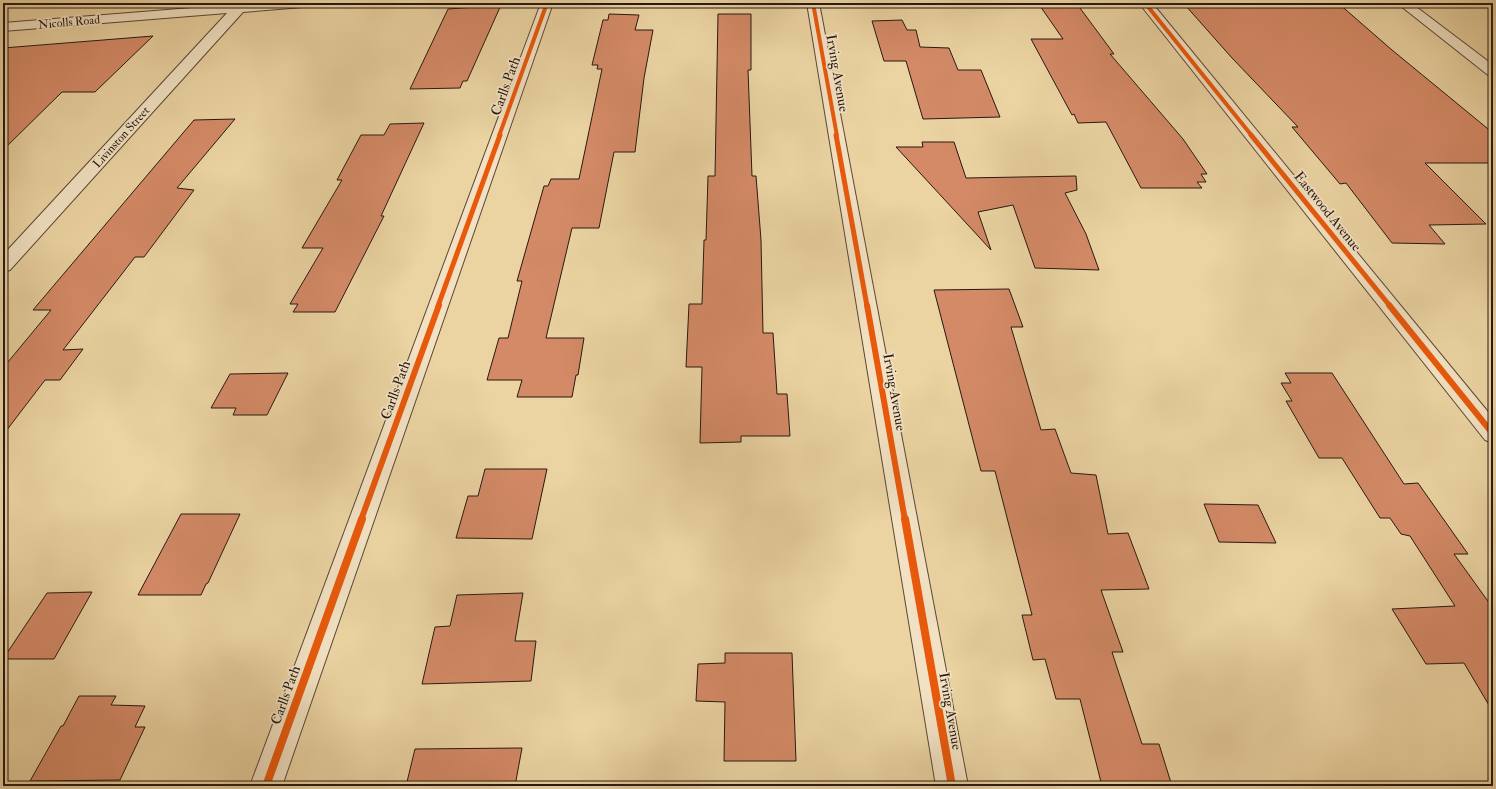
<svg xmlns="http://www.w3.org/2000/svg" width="1496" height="789" viewBox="0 0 1496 789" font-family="'IM FELL Double Pica',serif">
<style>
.building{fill:#d48a67;stroke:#271812}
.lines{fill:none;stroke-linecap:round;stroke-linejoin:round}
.minor-casing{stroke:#584736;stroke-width:2}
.minor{fill:#f2e2c3;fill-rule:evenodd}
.cycleway-far3-casing{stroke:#f2e2c3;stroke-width:5.5}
.cycleway-far2-casing{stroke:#f2e2c3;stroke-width:7}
.cycleway-far1-casing{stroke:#f2e2c3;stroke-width:8}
.cycleway-casing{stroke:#f2e2c3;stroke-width:10}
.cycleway-far3{stroke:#e8590c;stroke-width:4}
.cycleway-far2{stroke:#e8590c;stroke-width:5}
.cycleway-far1{stroke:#e8590c;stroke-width:6}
.cycleway{stroke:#e8590c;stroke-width:8}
.labels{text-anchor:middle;stroke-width:3.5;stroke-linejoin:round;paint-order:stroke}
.far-street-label{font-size:12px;fill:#271812;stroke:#f2e2c3}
.street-label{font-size:14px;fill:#271812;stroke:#f2e2c3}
</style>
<rect width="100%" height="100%" fill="#ebd3a2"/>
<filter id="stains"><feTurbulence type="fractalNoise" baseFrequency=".005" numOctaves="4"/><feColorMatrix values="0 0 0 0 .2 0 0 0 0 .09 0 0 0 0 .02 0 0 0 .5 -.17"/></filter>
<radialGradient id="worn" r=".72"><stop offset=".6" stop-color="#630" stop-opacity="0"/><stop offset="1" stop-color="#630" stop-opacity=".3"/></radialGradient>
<g class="building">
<path d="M1038 3 1077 4 1114 54H1110L1183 139 1207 174H1201L1206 182H1197L1202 188H1141L1106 122 1078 123 1074 114 1072 115 1031 39H1063Z"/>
<path d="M1291 3H1338L1392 50 1493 133V163H1425L1486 224 1429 225 1445 244 1392 243 1346 183 1340 184 1292 127H1298L1232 58 1185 5 1292 4Z"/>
<path d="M501 5 467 81H463L460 88 410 89 448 9Z"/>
<path d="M609 14 639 15 635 30H653L644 78 635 152H614L599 228H572L546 338H584L578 375H576L572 397H517L522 380H487L499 338H508L522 281H517L544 186H548L551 179H579L602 69H597L598 65H592L603 20H608Z"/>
<path d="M718 14H751V70H748L752 176H756L761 240 763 333H773L777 394H787L790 436H741V442L700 443 702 367H686L689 304H702L704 240H706L708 176H715Z"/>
<path d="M902 20 907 30H916L920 47 949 48 958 70H981L1000 117 923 119 906 61H884L872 21Z"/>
<path d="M153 36 95 92H62L3 150V48Z"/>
<path d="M235 119 177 188 194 190 144 257H135L63 350 83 349 60 380H45L3 435V368L51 310H33L194 120Z"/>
<path d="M424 123 381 216H384L335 312H293L298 304H290L323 248H302L342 180H337L361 135H384L390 124Z"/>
<path d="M922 142H954L966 178 1076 176 1077 190 1065 193 1086 234 1099 270 1035 268 1013 205 978 212 991 250 896 147H923Z"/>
<path d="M1009 289 1023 327H1011L1041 430 1055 429 1071 473 1096 475 1108 534 1128 533 1149 589 1101 590 1123 652H1112L1142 744H1159L1172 786H1102L1080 699H1056L1045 659 1033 660 1022 615H1032L995 471H981L934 290Z"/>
<path d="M288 373 267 415H233L236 408H211L230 374Z"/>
<path d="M1285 373H1332L1404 484 1418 483 1468 554H1454L1490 604H1493V712L1464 663 1426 664 1392 609 1455 606 1410 536 1401 534 1390 518H1380L1342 458H1319L1286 401H1292L1281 383H1291Z"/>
<path d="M485 469H547L532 539 456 538 468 496H478Z"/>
<path d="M1204 504 1258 505 1276 543 1219 542Z"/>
<path d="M181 514H240L208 583 206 584 201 595H138Z"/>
<path d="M92 592 54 659H3L47 593Z"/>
<path d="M523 593 515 641H536L531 681 422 684 435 627 450 626 457 595Z"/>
<path d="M725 653H792L796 761H724L725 702 696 701 698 664 725 663Z"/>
<path d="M79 696H116L111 705 145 706 135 727H145L120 780 30 781 61 726H63Z"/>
<path d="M522 748 515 786H406L415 749Z"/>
</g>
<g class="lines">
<g class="minor-casing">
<g id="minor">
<path d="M255 3H309L307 6 303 7 243 12 10 270 3 272V255L227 13 3 31V23Z"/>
<path d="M541 3H553L282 786H250Z"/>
<path d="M807 3H819L968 786H936Z"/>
<path d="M1139 3H1152L1493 418V443L1485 440Z"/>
<path d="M1397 3H1411L1493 65V76L1488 75Z"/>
</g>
</g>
<use href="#minor" class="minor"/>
<g class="cycleway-far3-casing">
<g id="cycleway-far3">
<path d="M813 3 837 136"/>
<path d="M1145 3 1252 136"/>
<path d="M499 136 547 3"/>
</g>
</g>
<g class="cycleway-far2-casing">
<g id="cycleway-far2">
<path d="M836 135 867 306"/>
<path d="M1251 135 1390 306"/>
<path d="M438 306 500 135"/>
</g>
</g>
<g class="cycleway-far1-casing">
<g id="cycleway-far1">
<path d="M867 305 905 520"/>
<path d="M1389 305 1493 434"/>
<path d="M361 520 439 305"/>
</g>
</g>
<g class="cycleway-casing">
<g id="cycleway">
<path d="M905 519 952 786"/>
<path d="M266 786 362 519"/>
</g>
</g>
<use href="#cycleway-far3" class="cycleway-far3"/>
<use href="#cycleway-far2" class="cycleway-far2"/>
<use href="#cycleway-far1" class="cycleway-far1"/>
<use href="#cycleway" class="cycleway"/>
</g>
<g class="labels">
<g class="far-street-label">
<text transform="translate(69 22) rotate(-5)" y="4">Nicolls Road</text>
<text transform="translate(121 137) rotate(-48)" y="4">Livinston Street</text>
</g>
<g class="street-label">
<text transform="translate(838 73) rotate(80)" y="5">Irving Avenue</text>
<text transform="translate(505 86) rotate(-70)" y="5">Carlls Path</text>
<text transform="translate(1328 211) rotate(51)" y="5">Eastwood Avenue</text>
<text transform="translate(395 390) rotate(-70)" y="5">Carlls Path</text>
<text transform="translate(895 392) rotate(80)" y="5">Irving Avenue</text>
<text transform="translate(285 695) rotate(-70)" y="5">Carlls Path</text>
<text transform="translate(951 711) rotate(80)" y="5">Irving Avenue</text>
</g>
</g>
<rect width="1496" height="789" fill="none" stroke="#ebd3a2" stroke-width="16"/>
<rect x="4" y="4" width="1488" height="781" fill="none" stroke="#271812" stroke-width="2"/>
<rect x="8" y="8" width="1480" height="773" fill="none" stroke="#271812"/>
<rect width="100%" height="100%" filter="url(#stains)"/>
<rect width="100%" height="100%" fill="url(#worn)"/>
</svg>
